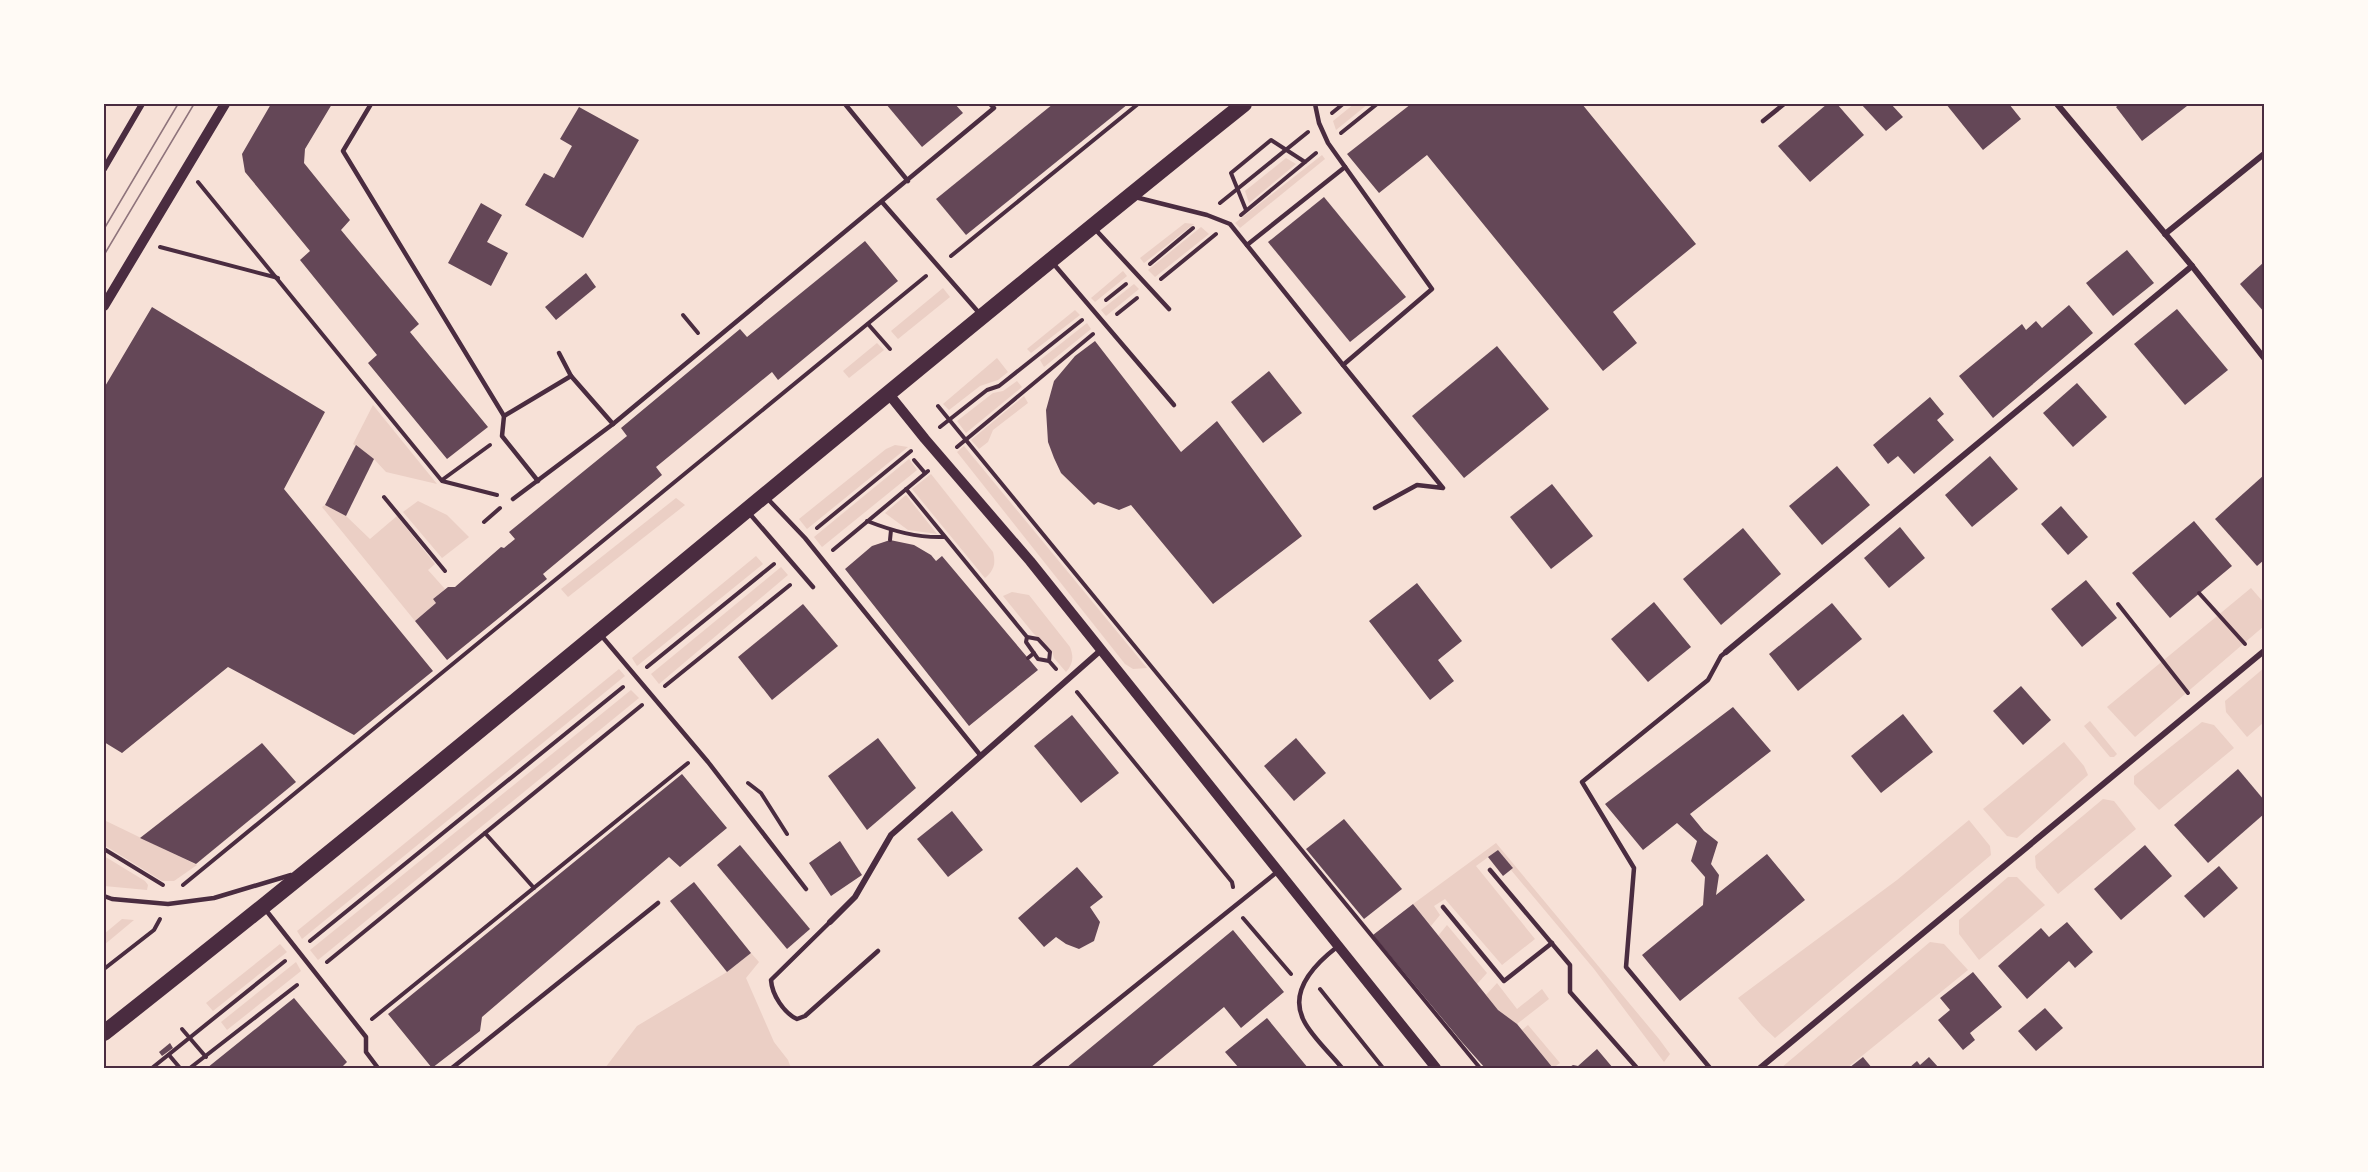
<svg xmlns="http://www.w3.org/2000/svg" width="2368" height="1172" viewBox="0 0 2368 1172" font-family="'DejaVu Sans',sans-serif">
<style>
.green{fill:#ebcfc5}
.building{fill:#644757}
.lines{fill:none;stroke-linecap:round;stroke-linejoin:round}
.path{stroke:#4a2c40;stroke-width:4}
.service{stroke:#4a2c40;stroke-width:4.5}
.minor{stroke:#4a2c40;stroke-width:6}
.tertiary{stroke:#4a2c40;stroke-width:10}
.trunk{stroke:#4a2c40;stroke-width:16}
.tram{stroke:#8f747c;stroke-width:1.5}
.neatline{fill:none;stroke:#4a2c40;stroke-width:2}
</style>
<rect width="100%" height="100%" fill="#f7e1d7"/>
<g class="green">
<path d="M1354 104H1368L1336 130 1333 121Z"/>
<path d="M1322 155 1325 159 1240 228 1235 223Z"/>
<path d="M1286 158 1296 164 1249 203 1245 191Z"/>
<path d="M1185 223 1194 224 1144 263 1140 258Z"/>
<path d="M1201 227 1209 234 1155 277 1148 270Z"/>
<path d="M1123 271 1127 276 1095 302 1091 298Z"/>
<path d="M1134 284 1139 289 1106 316 1101 310Z"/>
<path d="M943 288 950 297 898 339 891 331Z"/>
<path d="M1075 310 1080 315 1031 353 1027 349Z"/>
<path d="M1087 323 1091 329 1044 367 1040 360Z"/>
<path d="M877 343 884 350 849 378 843 371Z"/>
<path d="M997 358 1008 372 998 380 980 386 949 410 943 404Z"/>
<path d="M1017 381 1022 387 966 433 957 421 993 393 1003 391Z"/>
<path d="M1024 396 1028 403 993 430 988 442 979 449 971 440Z"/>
<path d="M373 405 437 484 386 472 374 459 353 444Z"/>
<path d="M895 445 908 447 807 529 799 519 886 449Z"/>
<path d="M964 446 1147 668 1133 669 1125 664 957 452Z"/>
<path d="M909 459 917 470 822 547 814 537Z"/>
<path d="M931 474 993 552C996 564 994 570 985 578L912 489Z"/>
<path d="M906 495 937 534 908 530 885 513Z"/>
<path d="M676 498 685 505 568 597 561 589Z"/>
<path d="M418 501 447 515 469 537 442 558 403 512Z"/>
<path d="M325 505 346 516 370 539 397 516 435 564 428 570 445 589 433 599 436 603 415 621 322 507Z"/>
<path d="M756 556 763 564 637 666 632 658Z"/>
<path d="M781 567 788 575 659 684 651 674Z"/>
<path d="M2251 588 2264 603V626L2135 737 2107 707Z"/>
<path d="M1012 592 1029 595 1070 647C1074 657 1073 664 1066 672L1054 658 1052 651 1033 633 1003 596Z"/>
<path d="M2264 668V722L2247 737 2226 712 2225 701Z"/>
<path d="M619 669 625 676 302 939 297 931Z"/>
<path d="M631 690 639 698 318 960 310 950Z"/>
<path d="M2090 721 2117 754 2114 757H2110L2084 726Z"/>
<path d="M2202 722 2214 725 2234 748 2159 810 2134 784V776Z"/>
<path d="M2064 742 2084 766 2088 775 2017 838 2007 836 1983 809Z"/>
<path d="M2103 799 2114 801 2136 829 2058 894 2036 868 2035 856Z"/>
<path d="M104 820 197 865 174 881H162L104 845Z"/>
<path d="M1969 820 1990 846 1991 855 1775 1038 1762 1026 1738 998 1897 880Z"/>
<path d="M1496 843 1659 1039 1670 1054 1664 1062 1594 969 1511 870 1513 868 1498 850 1476 866 1535 939 1502 965 1445 899 1434 906 1440 915 1431 926 1413 904Z"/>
<path d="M104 856 145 881 148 885 147 890 104 886Z"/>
<path d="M2008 877H2017L2045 905 1979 960 1959 934V920Z"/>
<path d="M122 919 134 920 104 945V934Z"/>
<path d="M1447 925 1487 973 1477 984 1438 936Z"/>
<path d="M1930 942 1944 944 1968 970 1847 1068H1781Z"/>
<path d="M280 944 287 952 213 1011 206 1003Z"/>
<path d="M751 953 759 962 746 978 774 1042 788 1060 791 1068H605L637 1026 727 972Z"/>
<path d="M296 962 301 971 227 1030 221 1022Z"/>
<path d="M1497 983 1517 1009 1542 989 1549 999 1517 1024 1498 1010 1486 995Z"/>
<path d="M1528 1025 1560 1063 1553 1068 1522 1030Z"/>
</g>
<g class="building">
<path d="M271 104H332L305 149 304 163 350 220 341 230 419 324 410 332 488 427 447 459 368 363 377 355 300 260 310 251 245 172 242 154Z"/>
<path d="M886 104H955L963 113 922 147Z"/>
<path d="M1053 104H1128L966 235 936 199Z"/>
<path d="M1411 104H1582L1696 244 1613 312 1637 343 1603 371 1427 155 1379 193 1347 154Z"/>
<path d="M1827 104H1837L1864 135 1810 182 1778 146Z"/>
<path d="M1861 104H1891L1903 117 1886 131Z"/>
<path d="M1946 104H2009L2021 119 1983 150Z"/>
<path d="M2120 104H2185L2187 106 2142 141 2116 107Z"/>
<path d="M579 107 639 140 583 238 525 205 544 173 554 178 572 146 560 139Z"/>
<path d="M1324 197 1406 297 1350 342 1268 242Z"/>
<path d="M481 203 502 215 487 242 508 253 491 286 448 263Z"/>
<path d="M865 241 898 281 778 380 772 372 656 467 662 475 543 574 547 579 447 660 415 621 436 603 433 599 448 587H455L501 547 504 548 515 539 509 532 627 436 621 428 740 329 747 337Z"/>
<path d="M2127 250 2154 283 2113 316 2086 283Z"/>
<path d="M2264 262V312L2240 284Z"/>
<path d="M586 273 596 287 556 320 545 307Z"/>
<path d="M2069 305 2093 333 1993 418 1959 376 2022 324 2026 330 2036 321 2042 328Z"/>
<path d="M152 307 325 412 284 489 433 671 354 735 228 667 122 753 104 742V388Z"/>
<path d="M2177 309 2228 370 2185 405 2134 344Z"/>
<path d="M1095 341 1181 452 1217 421 1302 536 1213 604 1131 505 1119 510 1098 502 1094 505 1061 473 1054 458 1048 442 1046 410 1054 381 1075 356Z"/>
<path d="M1497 346 1549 409 1464 478 1412 416Z"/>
<path d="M1269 371 1302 413 1263 443 1231 402Z"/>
<path d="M2077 383 2107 417 2073 447 2043 413Z"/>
<path d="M1930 397 1944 414 1937 420 1954 440 1914 474 1898 456 1888 464 1873 445Z"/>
<path d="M356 445 374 459 346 516 325 505Z"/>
<path d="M1990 456 2018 489 1972 527 1945 495Z"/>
<path d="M1837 466 1870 505 1822 545 1789 506Z"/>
<path d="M2264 475V560L2257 566 2215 519Z"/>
<path d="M1552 484 1593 536 1551 569 1510 517Z"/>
<path d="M2061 506 2088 537 2068 555 2041 524Z"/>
<path d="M2194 521 2232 566 2170 618 2132 573Z"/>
<path d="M1900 527 1925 558 1889 588 1864 558Z"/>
<path d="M1743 528 1781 574 1721 625 1683 579Z"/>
<path d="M890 540 914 545 931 555 936 561 942 556 1038 670 969 726 845 569 872 546Z"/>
<path d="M2086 580 2117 618 2082 647 2051 609Z"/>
<path d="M1417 583 1462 641 1438 660 1454 681 1430 700 1369 621Z"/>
<path d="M1654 602 1691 647 1648 682 1611 639Z"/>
<path d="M1832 603 1862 639 1798 691 1769 654Z"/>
<path d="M803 604 838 646 772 700 738 657Z"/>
<path d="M2021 686 2051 720 2023 745 1993 711Z"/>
<path d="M1733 707 1771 751 1690 814 1704 831 1718 842 1711 864 1719 875 1716 895 1767 854 1805 900 1680 1001 1642 955 1703 905 1705 877 1691 861 1697 841 1677 823 1643 850 1605 804Z"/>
<path d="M1903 714 1933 752 1881 793 1851 756Z"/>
<path d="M1072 715 1119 773 1081 803 1034 746Z"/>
<path d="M878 738 916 788 867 830 828 776Z"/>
<path d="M1296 738 1326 773 1294 801 1264 766Z"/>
<path d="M262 743 296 782 196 864 140 838Z"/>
<path d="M2238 769 2264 800V814L2208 863 2174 825Z"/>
<path d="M682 774 727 828 680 867 669 857 482 1017 480 1031 432 1068 388 1014Z"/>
<path d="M952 811 983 850 948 877 917 839Z"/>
<path d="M1344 819 1402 889 1364 919 1306 849Z"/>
<path d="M840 841 862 875 831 896 809 863Z"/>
<path d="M740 845 810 929 787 949 717 865Z"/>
<path d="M2145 845 2172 876 2121 920 2094 889Z"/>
<path d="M1498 850 1513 868 1503 876 1488 857Z"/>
<path d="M2219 866 2238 888 2204 918 2184 896Z"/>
<path d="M1077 867 1103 897 1090 907 1100 922 1094 941 1079 949 1066 944 1056 937 1044 947 1018 918Z"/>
<path d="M694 882 751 953 727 972 670 901Z"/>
<path d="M1413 904 1498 1010 1517 1024 1553 1068H1485L1461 1041 1373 935Z"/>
<path d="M2067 922 2093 952 2075 968 2069 961 2027 999 1998 966 2041 928 2049 937Z"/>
<path d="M1233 930 1284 992 1241 1028 1224 1007 1150 1068H1066Z"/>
<path d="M1973 972 2002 1007 1970 1033 1975 1040 1963 1050 1938 1020 1950 1010 1940 998Z"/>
<path d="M294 998 347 1062 343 1066 345 1068H207Z"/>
<path d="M2045 1008 2063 1028 2036 1051 2018 1031Z"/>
<path d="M1267 1018 1308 1068H1239L1225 1052Z"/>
<path d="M170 1043 173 1048 162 1056 159 1052Z"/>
<path d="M1597 1049 1613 1068H1568L1573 1065 1578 1066Z"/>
<path d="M1863 1057 1872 1068H1849Z"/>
<path d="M1929 1057 1939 1068H1909L1917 1061 1920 1065Z"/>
</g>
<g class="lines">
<g class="path">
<path d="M1332 113 1343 104"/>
<path d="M1341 133 1377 104"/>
<path d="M198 182 442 481 497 495"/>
<path d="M1220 203 1308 132"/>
<path d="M1246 210 1231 173 1271 140 1305 162"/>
<path d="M1241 215 1316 153"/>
<path d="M160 247 278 278"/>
<path d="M951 256 1138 104"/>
<path d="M1150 264 1193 228"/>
<path d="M1161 279 1216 234"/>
<path d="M1106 300 1126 284"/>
<path d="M1117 314 1137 298"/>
<path d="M683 315 698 333"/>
<path d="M868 324 890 349"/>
<path d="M938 406 1480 1068"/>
<path d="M940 427 987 390 999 386 1082 320"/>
<path d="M957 447 1093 334"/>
<path d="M914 460 925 473"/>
<path d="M442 480 490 445"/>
<path d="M906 489 1027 637 1038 639 1050 652 1049 661 1056 669"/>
<path d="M384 497 445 571"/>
<path d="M867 521C893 531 917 538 944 537"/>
<path d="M484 522 500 508"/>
<path d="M817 528 911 451"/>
<path d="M890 540 891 530"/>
<path d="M833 550 928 471"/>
<path d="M2199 593 2245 644"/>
<path d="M2118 604 2188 693"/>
<path d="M1027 637 1026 642 1038 659 1049 661"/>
<path d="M1028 658 1034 653"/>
<path d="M647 667 774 564"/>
<path d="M665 686 790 585"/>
<path d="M1077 692 1232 882 1233 887"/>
<path d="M748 783 761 793 787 834"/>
<path d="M485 833 534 888"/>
<path d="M104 849 163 885"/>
<path d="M183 885 926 276"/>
<path d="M1243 918 1291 974"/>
<path d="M310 941 623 687"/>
<path d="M327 962 642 705"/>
<path d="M104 969 154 930 160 919"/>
<path d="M1320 989 1383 1068"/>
<path d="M372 1019 688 763"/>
<path d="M182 1029 206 1057"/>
<path d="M169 1055 180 1068"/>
<path d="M152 1068 285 961"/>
<path d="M190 1068 297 985"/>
</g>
<g class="service">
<path d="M371 104 343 151 504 416 502 436 538 481"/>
<path d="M845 104 908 181"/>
<path d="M1763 121 1784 104"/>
<path d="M1135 197 1207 215 1230 224 1343 365 1432 289 1328 143 1319 123 1315 104"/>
<path d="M882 202 980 314"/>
<path d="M1094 228 1169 309"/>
<path d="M1247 245 1345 167"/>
<path d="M1052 262 1174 405"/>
<path d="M559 353 571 376 613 424"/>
<path d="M1343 365 1443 488 1417 485 1375 508"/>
<path d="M504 416 571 376"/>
<path d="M766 497 805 538 981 756"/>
<path d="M513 499 613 424 994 108 990 104"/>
<path d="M749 513 813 587"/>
<path d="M600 634 708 762 806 889"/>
<path d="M1490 870 1570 965V992L1637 1068"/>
<path d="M104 896 112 899 168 904 214 898 291 875"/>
<path d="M1443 907 1504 981 1552 943"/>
<path d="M265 909 366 1037V1052L378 1068"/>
<path d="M830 922 771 980C772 995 784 1013 797 1019L805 1016 878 951"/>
<path d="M1337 947C1315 964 1288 991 1304 1021 1312 1037 1331 1054 1342 1068"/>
<path d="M452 1068 658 903"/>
<path d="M1033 1068 1277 872"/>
<path d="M1710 1068 1626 967 1634 868 1582 782 1708 680 1721 656 1726 652"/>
</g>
<g class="minor">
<path d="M2057 104 2192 266 2264 358"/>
<path d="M104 169 142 104"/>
<path d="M2165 234 2264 154"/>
<path d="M1726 652 2192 266"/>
<path d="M830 922 855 897 891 835 1100 651"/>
<path d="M1760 1068 2264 651"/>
</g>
<g class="tertiary">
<path d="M104 306 225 104"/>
<path d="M888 393 925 439 1030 561 1436 1068"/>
</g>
<path class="trunk" d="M104 1033C489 730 861 410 1244 104"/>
<g class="tram">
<path d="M104 229 178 104"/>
<path d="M104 255 194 104"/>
</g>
</g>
<rect width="2368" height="1172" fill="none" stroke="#fffaf5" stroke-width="210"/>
<rect x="105" y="105" width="2158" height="962" class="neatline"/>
</svg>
